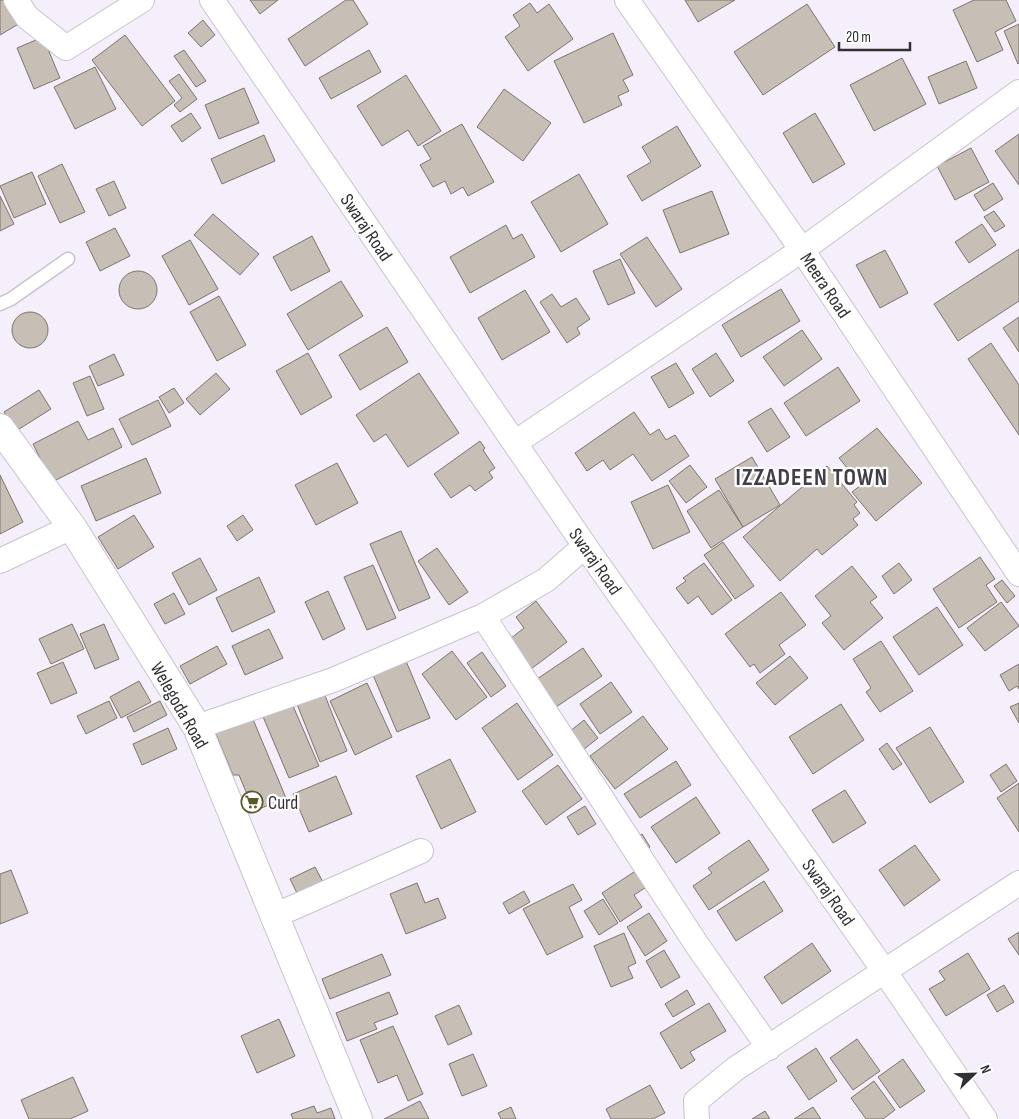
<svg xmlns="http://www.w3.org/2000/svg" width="1019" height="1119" viewBox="0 0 1019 1119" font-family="'Sofia Sans Condensed',sans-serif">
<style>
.building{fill:#c7beb5;stroke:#7d756c}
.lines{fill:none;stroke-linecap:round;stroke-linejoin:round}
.service-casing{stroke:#c8c3cf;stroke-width:15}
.minor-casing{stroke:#c8c3cf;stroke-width:26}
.tertiary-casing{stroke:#c8c3cf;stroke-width:30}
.service{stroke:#fff;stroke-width:12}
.minor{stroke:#fff;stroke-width:24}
.tertiary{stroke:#fff;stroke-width:28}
.labels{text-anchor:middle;stroke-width:4.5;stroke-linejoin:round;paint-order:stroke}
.street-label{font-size:19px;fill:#312f33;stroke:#fff}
.poi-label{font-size:19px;fill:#312f33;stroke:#fff;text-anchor:start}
.district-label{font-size:24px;font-weight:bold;letter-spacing:1px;fill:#433f48;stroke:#fff}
</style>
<rect width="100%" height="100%" fill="#f4effb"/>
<g class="building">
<path d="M0 0H10L22 22 0 35Z"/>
<path d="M250 0H278L260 14Z"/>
<path d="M346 0H353L368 24 305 66 288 39Z"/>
<path d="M685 0H735L698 22Z"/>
<path d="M974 0H1006L1016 21 995 32 1003 50 977 62 953 10Z"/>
<path d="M530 3 537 13 549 4 573 39 528 71 505 37 520 26 513 15Z"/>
<path d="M807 4 835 47 763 95 734 52Z"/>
<path d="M203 20 215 35 201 47 188 33Z"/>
<path d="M1019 24V63L1018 64 1004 31Z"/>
<path d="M613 33 633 75 623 80 629 91 618 96 622 105 584 123 554 61Z"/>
<path d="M125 35 175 101 142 126 92 60Z"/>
<path d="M43 37 60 78 34 89 17 48Z"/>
<path d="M184 50 206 81 196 87 174 56Z"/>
<path d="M369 50 381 72 331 99 319 78Z"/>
<path d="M902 58 926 104 874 131 850 85Z"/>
<path d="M966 61 977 88 939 104 928 77Z"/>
<path d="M95 67 116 109 75 129 54 87Z"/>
<path d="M179 74 197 99 180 112 174 105 182 98 169 81Z"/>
<path d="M406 75 441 131 418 146 408 130 382 146 357 106Z"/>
<path d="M244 88 259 123 219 139 205 105Z"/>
<path d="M504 89 551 123 523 161 477 127Z"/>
<path d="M191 113 201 128 182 142 171 126Z"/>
<path d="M815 113 845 164 813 183 783 133Z"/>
<path d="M462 124 494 182 468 196 463 187 451 194 445 181 433 187 420 165 431 159 423 146Z"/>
<path d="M677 126 701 166 642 201 627 176 651 162 642 147Z"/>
<path d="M1019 134V185L995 151Z"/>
<path d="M264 135 275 161 222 184 211 159Z"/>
<path d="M971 148 989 182 955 200 937 166Z"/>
<path d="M62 164 85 212 60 223 38 176Z"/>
<path d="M32 172 46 204 14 218 0 186Z"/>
<path d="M579 174 608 224 561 252 531 202Z"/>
<path d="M114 181 126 208 109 216 96 189Z"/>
<path d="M993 183 1003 199 984 211 974 195Z"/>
<path d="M712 191 729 234 680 253 663 210Z"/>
<path d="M0 196 14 224 0 231Z"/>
<path d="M994 211 1005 226 995 232 984 217Z"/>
<path d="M213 214 259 254 240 275 194 235Z"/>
<path d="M982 224 996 245 969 263 955 242Z"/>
<path d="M506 225 513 239 522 234 535 257 470 293 450 257Z"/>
<path d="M115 228 130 256 100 271 86 242Z"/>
<path d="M312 236 330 271 291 291 273 257Z"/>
<path d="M647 237 682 289 656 307 620 254Z"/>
<path d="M190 240 218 289 189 305 162 256Z"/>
<path d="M1019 249V301L958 341 934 304Z"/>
<path d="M885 250 908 293 880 308 856 265Z"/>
<path d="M620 259 635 293 608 305 593 271Z"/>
<circle cx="138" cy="290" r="19"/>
<path d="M341 281 363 316 308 350 287 314Z"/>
<path d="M781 289 800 321 741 357 722 325Z"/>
<path d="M525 290 550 332 502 360 478 318Z"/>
<path d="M552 294 561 307 576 298 590 319 577 328 580 334 567 343 540 302Z"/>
<path d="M219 296 246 345 217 361 190 312Z"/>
<circle cx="30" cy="330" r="18"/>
<path d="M1019 317V352L1003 328Z"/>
<path d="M387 327 408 362 360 390 339 355Z"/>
<path d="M802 330 822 359 784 386 763 357Z"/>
<path d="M991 343 1019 385V435L968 359Z"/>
<path d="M308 353 332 397 301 415 276 371Z"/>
<path d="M716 353 734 381 710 397 692 369Z"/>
<path d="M114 354 124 375 98 386 89 366Z"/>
<path d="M676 363 694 393 669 408 651 377Z"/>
<path d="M838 367 860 401 806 436 784 403Z"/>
<path d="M216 373 230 389 200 415 186 399Z"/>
<path d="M419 373 459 433 408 467 386 434 374 442 356 415Z"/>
<path d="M90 376 104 409 87 416 73 383Z"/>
<path d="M174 388 184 403 169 413 159 397Z"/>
<path d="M39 390 51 409 16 431 4 412Z"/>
<path d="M158 400 171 426 132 445 119 419Z"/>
<path d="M771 408 790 437 767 452 748 422Z"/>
<path d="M634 412 650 435 659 429 666 440 675 435 689 456 652 481 633 454 610 470 603 460 587 471 575 453Z"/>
<path d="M78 421 88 440 113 428 122 447 52 482 33 444Z"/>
<path d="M877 428 922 483 876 521 852 492 861 485 839 458Z"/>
<path d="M480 441 485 448 483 450 495 468 489 472 493 478 475 491 470 485 451 498 434 474Z"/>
<path d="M752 457 780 505 743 527 715 479Z"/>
<path d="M146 458 161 493 96 521 81 486Z"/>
<path d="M337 463 358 503 316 525 295 485Z"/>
<path d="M690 465 707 487 686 503 669 481Z"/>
<path d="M827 466 857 502 854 505 860 513 853 519 858 525 822 555 817 549 780 581 743 537Z"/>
<path d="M0 475 23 522 0 534Z"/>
<path d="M668 485 690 532 653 549 631 502Z"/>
<path d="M719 490 743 527 711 548 687 511Z"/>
<path d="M134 515 154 547 118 569 98 537Z"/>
<path d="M243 515 253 530 237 541 227 526Z"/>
<path d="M401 531 430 598 399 611 370 544Z"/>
<path d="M723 542 754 586 735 599 704 555Z"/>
<path d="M437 548 468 592 449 605 418 561Z"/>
<path d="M980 557 995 579 986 585 997 602 959 628 933 589Z"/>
<path d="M200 558 217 590 189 605 172 573Z"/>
<path d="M704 563 732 600 712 615 698 596 688 604 676 588 686 581 683 578Z"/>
<path d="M899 563 912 580 894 594 882 576Z"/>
<path d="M373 565 396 618 367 630 344 577Z"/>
<path d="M852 566 877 597 870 602 883 618 844 650 822 623 831 616 815 596Z"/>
<path d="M259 577 275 612 232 632 216 598Z"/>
<path d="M1002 580 1015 596 1007 603 994 586Z"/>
<path d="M328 591 345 629 323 640 305 602Z"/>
<path d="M781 592 806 625 779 645 785 654 760 673 754 664 750 667 725 634Z"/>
<path d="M174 593 185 614 165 624 154 604Z"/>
<path d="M536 601 567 642 527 672 505 643 524 628 516 617Z"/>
<path d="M1001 602 1019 626 985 651 967 628Z"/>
<path d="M937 607 963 645 919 675 893 637Z"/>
<path d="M72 624 84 649 51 664 39 639Z"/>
<path d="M104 624 119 659 95 669 80 634Z"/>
<path d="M269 629 283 658 245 675 232 646Z"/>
<path d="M881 641 913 691 880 712 866 692 871 688 853 659Z"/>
<path d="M217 646 227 664 190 684 180 666Z"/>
<path d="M583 648 602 676 556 707 537 679Z"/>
<path d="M452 651 487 697 456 720 422 674Z"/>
<path d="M482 652 506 686 491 697 467 663Z"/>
<path d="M790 656 808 678 775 705 756 683Z"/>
<path d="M406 661 430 718 397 732 373 675Z"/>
<path d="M63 662 77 693 51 704 37 673Z"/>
<path d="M1019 664V689L1017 686 1009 691 1000 675Z"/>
<path d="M139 681 151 702 121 718 110 697Z"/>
<path d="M611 682 632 712 600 734 580 704Z"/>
<path d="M367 683 392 737 355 755 330 701Z"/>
<path d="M322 688 347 751 320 762 295 699Z"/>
<path d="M290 699 319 766 289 778 261 712Z"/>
<path d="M109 701 117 718 86 734 77 716Z"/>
<path d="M160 701 167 715 134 732 127 717Z"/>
<path d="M517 703 553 755 518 780 482 728Z"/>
<path d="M1019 703V723L1010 707Z"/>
<path d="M841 704 864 740 813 774 789 737Z"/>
<path d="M643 716 668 749 615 789 590 756Z"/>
<path d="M252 717 286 798 254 811 239 775H233L215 732Z"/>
<path d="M584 720 598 738 578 754 564 736Z"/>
<path d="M930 727 964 782 930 803 896 748Z"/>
<path d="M168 728 177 749 142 765 133 744Z"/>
<path d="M887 743 902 764 893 770 879 749Z"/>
<path d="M450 759 476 812 441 829 416 776Z"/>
<path d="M676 761 691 785 640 818 624 794Z"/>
<path d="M1006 764 1017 781 1001 792 990 775Z"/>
<path d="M558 765 582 799 546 825 522 791Z"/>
<path d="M336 776 352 814 309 832 293 794Z"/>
<path d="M1019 783V832L997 798Z"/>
<path d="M845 790 866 823 833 843 812 810Z"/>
<path d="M696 797 720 833 676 863 651 827Z"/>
<path d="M585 806 596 824 578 835 567 817Z"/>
<path d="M642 834 650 847 643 852 634 839Z"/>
<path d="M749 840 769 870 709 910 693 886 712 873 708 868Z"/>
<path d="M915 845 940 880 904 906 879 870Z"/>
<path d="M315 867 324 884 299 897 290 879Z"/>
<path d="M11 870 28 913 0 924V874Z"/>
<path d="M637 870 648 886 634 895 642 907 620 922 602 893Z"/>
<path d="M764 881 783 911 736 941 717 911Z"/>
<path d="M417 883 425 903 438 898 446 918 406 934 390 894Z"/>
<path d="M573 884 582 900 569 907 583 937 547 955 523 909Z"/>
<path d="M524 891 530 902 509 914 503 903Z"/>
<path d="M603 899 618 923 599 935 584 911Z"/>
<path d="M649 913 667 941 645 956 627 927Z"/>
<path d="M1019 932V955L1008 939Z"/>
<path d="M624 933 636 963 628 967 633 978 611 987 594 946Z"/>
<path d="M812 943 831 971 782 1004 764 977Z"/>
<path d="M664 950 680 977 661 988 646 961Z"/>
<path d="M968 953 990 989 946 1016 929 989 945 980 939 971Z"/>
<path d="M382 954 391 975 330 999 322 979Z"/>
<path d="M1004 985 1014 1002 997 1012 987 995Z"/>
<path d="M687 990 695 1004 673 1017 665 1004Z"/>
<path d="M389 992 398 1014 374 1023 377 1029 347 1041 336 1013Z"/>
<path d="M709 1003 726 1031 690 1052 695 1060 681 1069 660 1033Z"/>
<path d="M459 1005 472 1034 448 1045 435 1016Z"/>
<path d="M279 1019 295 1056 257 1073 241 1036Z"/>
<path d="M393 1026 423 1094 408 1101 397 1075 378 1083 360 1040Z"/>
<path d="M857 1039 880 1071 853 1090 830 1058Z"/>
<path d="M816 1048 837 1081 809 1100 787 1067Z"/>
<path d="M473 1054 487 1086 462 1096 449 1064Z"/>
<path d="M903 1059 925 1091 900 1108 878 1077Z"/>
<path d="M73 1077 88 1111 70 1119H29L21 1100Z"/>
<path d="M874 1081 895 1110 883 1119H866L851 1098Z"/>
<path d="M650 1085 665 1113 653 1119H611L606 1109Z"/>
<path d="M420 1101 429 1119H384Z"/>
<path d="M314 1106 317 1113 331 1108 335 1119H293L291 1114Z"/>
<path d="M511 1107 516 1119H501L498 1113Z"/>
<path d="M813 1107 821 1119H794Z"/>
<path d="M765 1111 770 1119H752Z"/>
</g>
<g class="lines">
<g class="service-casing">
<path id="service" d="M0 304 11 299 68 259"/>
</g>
<g class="minor-casing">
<g id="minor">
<path d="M16 0 27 17 66 48 142 0"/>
<path d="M212 0 585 546 885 972 985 1119"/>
<path d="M627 0 802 250 1019 574"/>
<path d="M516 442 802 250 1019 92"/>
<path d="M0 561 72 527"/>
<path d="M483 616 697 945 769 1048"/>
<path d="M197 727 333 680 483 616 546 580 585 546"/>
<path d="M274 916 421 851"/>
<path d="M697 1119 696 1101 735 1069 1019 883"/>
</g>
</g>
<g class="tertiary-casing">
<path id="tertiary" d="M0 428 72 527 197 727 358 1119"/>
</g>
<use href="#service" class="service"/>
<use href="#minor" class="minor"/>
<use href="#tertiary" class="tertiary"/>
</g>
<defs>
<g id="supermarket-ring" transform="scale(1.125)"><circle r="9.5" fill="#fff" stroke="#5a5a27" stroke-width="1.5"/><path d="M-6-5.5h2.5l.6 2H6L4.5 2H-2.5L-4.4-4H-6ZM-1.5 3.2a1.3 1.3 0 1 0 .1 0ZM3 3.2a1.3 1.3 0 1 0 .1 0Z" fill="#5a5a27"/></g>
</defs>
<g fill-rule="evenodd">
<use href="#supermarket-ring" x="252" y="802"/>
</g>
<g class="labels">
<g class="street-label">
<text transform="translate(367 227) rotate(56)" y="7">Swaraj Road</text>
<text transform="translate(826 285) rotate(56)" y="7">Meera Road</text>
<text transform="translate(596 561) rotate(55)" y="7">Swaraj Road</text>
<text transform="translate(180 705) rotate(60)" y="7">Welegoda Road</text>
<text transform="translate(829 892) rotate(55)" y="7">Swaraj Road</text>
</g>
<g class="poi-label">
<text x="268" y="809">Curd</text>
</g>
<g class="district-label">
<text x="812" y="485">IZZADEEN TOWN</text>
</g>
</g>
<g transform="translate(974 1074) rotate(67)" stroke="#ffffff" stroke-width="4" paint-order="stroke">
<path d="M0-4L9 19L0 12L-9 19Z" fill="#312f33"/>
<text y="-8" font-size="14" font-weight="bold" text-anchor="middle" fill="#312f33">N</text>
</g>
<path d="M839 42v8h71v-8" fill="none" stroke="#312f33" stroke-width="2.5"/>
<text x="846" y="42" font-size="15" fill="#312f33" stroke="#ffffff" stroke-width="4" paint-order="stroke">20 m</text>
</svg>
